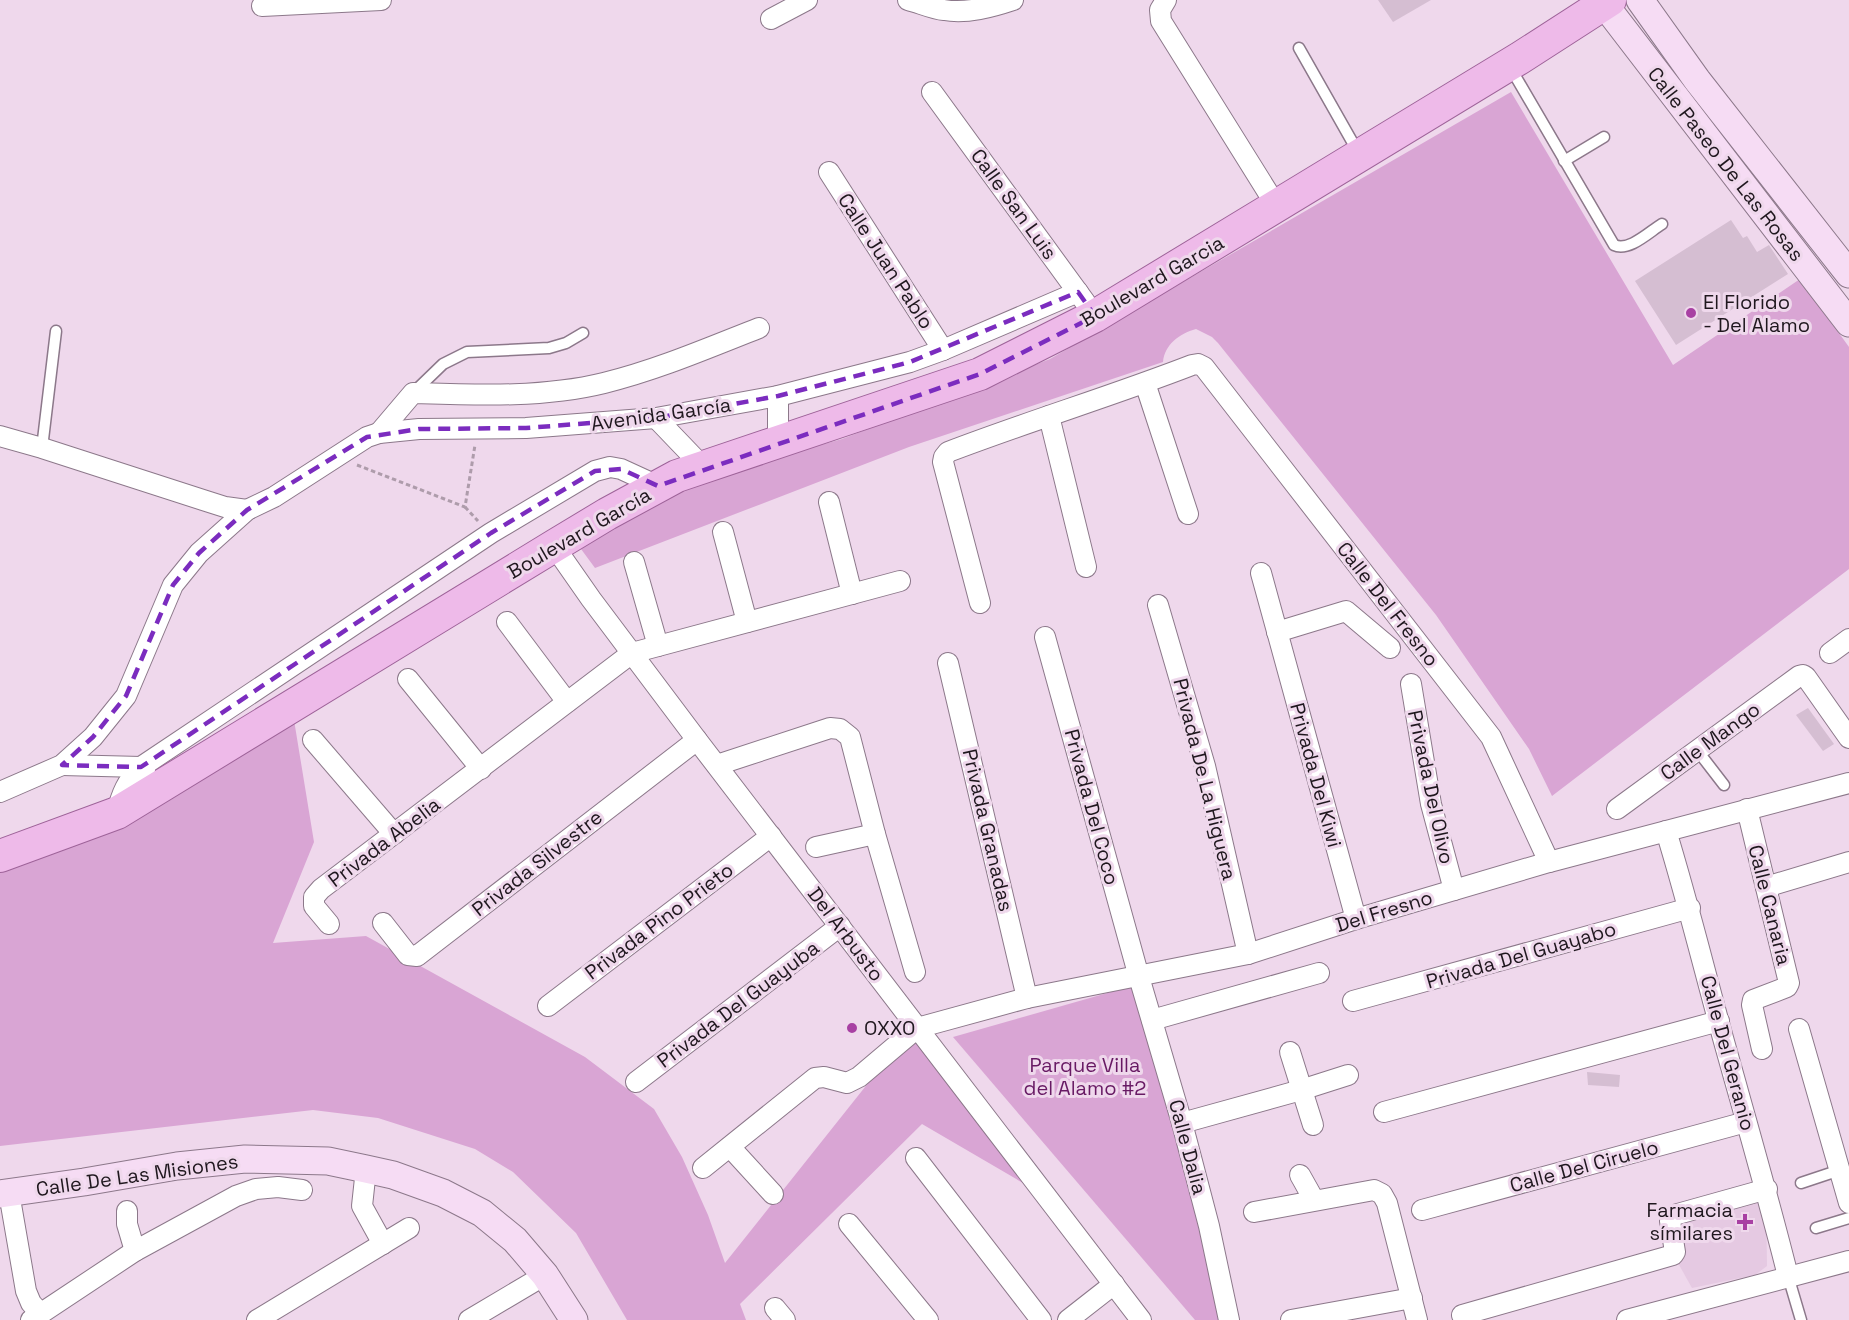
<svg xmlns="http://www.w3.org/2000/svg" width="1849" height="1320" viewBox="0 0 1849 1320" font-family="'Space Grotesk',sans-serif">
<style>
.built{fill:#e5c9e2}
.green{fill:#d9a5d4}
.building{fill:#d5bed2}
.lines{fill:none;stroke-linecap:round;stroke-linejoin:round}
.lane-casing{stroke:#8c788a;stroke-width:13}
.street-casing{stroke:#8c788a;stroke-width:22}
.secondary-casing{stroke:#8c788a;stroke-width:29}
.primary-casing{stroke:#9e6399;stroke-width:34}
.path{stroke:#ae9cab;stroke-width:3;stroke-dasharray:4.5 3;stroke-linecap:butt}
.lane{stroke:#fff;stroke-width:10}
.street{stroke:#fff;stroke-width:20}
.secondary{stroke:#f6dcf4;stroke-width:27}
.primary{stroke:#eebae9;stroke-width:32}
.marked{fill:none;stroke:#7b2cbf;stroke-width:4.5;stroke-dasharray:12 8;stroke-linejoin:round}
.poi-dot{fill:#a840a3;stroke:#efd8ec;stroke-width:2}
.labels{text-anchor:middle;stroke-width:6;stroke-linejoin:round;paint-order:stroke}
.street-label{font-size:20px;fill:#1f171e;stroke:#efd8ec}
.poi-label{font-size:20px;fill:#1f171e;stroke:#efd8ec;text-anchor:start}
.park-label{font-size:20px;fill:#681a64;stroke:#efd8ec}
</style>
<rect width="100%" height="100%" fill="#efd8ec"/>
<path class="built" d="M1766 1196 1767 1266 1755 1275 1692 1288 1678 1263 1677 1239 1680 1223Z"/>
<g class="green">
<path d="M1511 92 1673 365 1800 279 1849 347V569L1552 796 1529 749 1436 615 1218 343 1212 337 1196 329C1179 334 1165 344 1163 362L909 447 595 568 581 549 610 530 685 490 774 458 842 439 1050 359Z"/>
<path d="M294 720 314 842 273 943 366 936 585 1057 654 1109 682 1157 708 1215 725 1263 900 1043 917 1028 1047 1197 922 1124 740 1304 746 1320H627L576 1233 513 1172 475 1149 378 1118 313 1110 0 1146V866Z"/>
<path d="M1139 984 1225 1320H1195L953 1037Z"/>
</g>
<g class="building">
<path d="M1378 0H1431L1393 22Z"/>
<path d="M1731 220 1743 238 1747 236 1757 252 1769 245 1788 274 1676 345 1635 281Z"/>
<path d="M1808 708 1834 744 1823 751 1796 715Z"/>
<path d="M1587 1072 1620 1075 1619 1087 1588 1085Z"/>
</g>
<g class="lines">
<g class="lane-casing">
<g id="lane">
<path d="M1299 48 1358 152"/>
<path d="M1510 67 1614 245C1629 252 1649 232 1662 224"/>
<path d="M1564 161 1604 137"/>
<path d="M413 393 443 364 467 352 549 348 566 343 583 333"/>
<path d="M42 448 56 331"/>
<path d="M1697 750 1724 785"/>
<path d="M1801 1183 1840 1170"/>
<path d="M1816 1228 1849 1218"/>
<path d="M1788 1276 1801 1320"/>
</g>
</g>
<g class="street-casing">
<g id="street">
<path d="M908 0C920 3 932 9 944 10 967 14 992 7 1013 0"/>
<path d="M1166 0 1160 10 1161 21 1277 207"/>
<path d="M262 6 381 0"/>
<path d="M771 19 807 0"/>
<path d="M932 92 1085 302"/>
<path d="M829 172 943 350"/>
<path d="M1145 383 1188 514"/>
<path d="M1049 416 1086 567"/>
<path d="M656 418 703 467"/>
<path d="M379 433 413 393C476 395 543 398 604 383 657 370 708 348 759 328"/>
<path d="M0 436 42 448 203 500 225 507 247 510"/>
<path d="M778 441V396"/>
<path d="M829 502 852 594"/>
<path d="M723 532 747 622"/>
<path d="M554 546 591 599 697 740 1141 1320"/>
<path d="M634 562 658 646"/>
<path d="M1261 573 1356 919"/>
<path d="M980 603 943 462 944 457 948 452C1029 421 1112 396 1192 365L1198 364 1204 367 1491 737 1549 862"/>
<path d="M1158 605 1205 766 1248 954"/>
<path d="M507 622 567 702"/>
<path d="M1277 632 1346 611 1390 648"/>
<path d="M1045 637 1139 977 1182 1123 1209 1226 1229 1320"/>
<path d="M1830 653 1849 639"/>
<path d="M948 663 1027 998"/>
<path d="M408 679 481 769"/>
<path d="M1411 684 1431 804 1454 890"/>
<path d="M313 740 394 834"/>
<path d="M62 765 141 767 145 770"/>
<path d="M717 765 830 728 840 729 850 737 875 834 915 972"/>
<path d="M0 792 62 765 93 737 126 696 173 585 199 553 247 510 274 497 367 437 379 433 419 429 526 428 656 418 778 396 910 362 943 350 1078 292"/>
<path d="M1617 809 1799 676 1803 675 1806 677 1849 738"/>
<path d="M1747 809 1789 983 1787 987 1753 1000 1752 1005 1762 1049"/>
<path d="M117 813C121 794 127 781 141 767L491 533 595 471 610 467 621 469 658 486"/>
<path d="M1666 831C1687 899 1704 969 1723 1038 1745 1117 1768 1196 1788 1276"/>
<path d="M816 847 875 834"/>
<path d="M1766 887 1849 862"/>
<path d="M383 923 408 955 417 956 697 740"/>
<path d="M329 924 314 906V897L321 889 632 653 900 581"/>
<path d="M1353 1001 1690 908"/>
<path d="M548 1006 771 836"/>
<path d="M1152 1020 1319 973"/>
<path d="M1799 1029 1849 1203"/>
<path d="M1290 1052 1313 1125"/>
<path d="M636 1082 840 926"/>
<path d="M1384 1112 1719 1021"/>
<path d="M1182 1123 1301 1090 1348 1075"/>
<path d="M730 1147 773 1194"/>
<path d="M916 1158 1041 1320"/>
<path d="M703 1168 815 1078 824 1077 847 1083 859 1077 917 1028 1027 998 1248 954 1356 919 1549 862 1849 783"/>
<path d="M366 1169 362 1206 383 1244"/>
<path d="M1300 1175 1314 1200"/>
<path d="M9 1193 26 1291 31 1303 40 1313"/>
<path d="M1422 1210 1746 1122"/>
<path d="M127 1211V1224L135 1251"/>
<path d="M1254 1212 1374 1190 1382 1194 1387 1203 1417 1320"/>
<path d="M849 1224 928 1320"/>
<path d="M775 1308 785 1320"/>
<path d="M1462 1315 1673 1255 1675 1252 1670 1221 1674 1215 1767 1189"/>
<path d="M31 1320 135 1251 236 1196 256 1189 278 1187 302 1190"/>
<path d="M257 1320 409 1228"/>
<path d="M469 1320 545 1275"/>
<path d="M1068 1320 1114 1284"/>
<path d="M1291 1320 1412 1298"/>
<path d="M1627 1320 1849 1261"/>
</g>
</g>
<g class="secondary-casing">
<g id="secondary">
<path d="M1640 0 1697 80 1849 274"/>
<path d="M1604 4 1849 323"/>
<path d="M0 1194 84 1182 177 1166 245 1159 328 1161 366 1169 393 1175 443 1193 482 1213 515 1240 545 1275 574 1320"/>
</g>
</g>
<g class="primary-casing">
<path id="primary" d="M0 856 117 813 554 546 607 514 677 476 980 374 1095 316 1520 58 1610 0"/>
</g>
<g class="path">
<path d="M357 465 465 507 475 445"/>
<path d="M465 507 478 521"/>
</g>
<use href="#lane" class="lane"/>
<use href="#street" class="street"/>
<use href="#secondary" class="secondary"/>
<use href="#primary" class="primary"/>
</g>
<path class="marked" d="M1078 292 1095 316 980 374 658 486 621 469 595 471 491 533 141 767 62 765 93 737 126 696 173 585 199 553 247 510 367 437 419 429 526 428 656 418 778 396 910 362Z"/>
<g class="poi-dot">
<circle cx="1691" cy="313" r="6"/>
<circle cx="852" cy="1028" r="6"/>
<path d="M1742 1213h6v6h6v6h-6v6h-6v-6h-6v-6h6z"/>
</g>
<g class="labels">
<g class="street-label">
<text transform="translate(1726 164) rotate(52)" y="7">Calle Paseo De Las Rosas</text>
<text transform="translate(1014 204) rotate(54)" y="7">Calle San Luis</text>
<text transform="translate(886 261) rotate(57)" y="7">Calle Juan Pablo</text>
<text transform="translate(1152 281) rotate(-30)" y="7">Boulevard Garcia</text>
<text transform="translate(661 414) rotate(-8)" y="7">Avenida García</text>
<text transform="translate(579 533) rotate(-30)" y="7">Boulevard García</text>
<text transform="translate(1388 604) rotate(52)" y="7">Calle Del Fresno</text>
<text transform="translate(1710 741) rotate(-36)" y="7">Calle Mango</text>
<text transform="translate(1316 775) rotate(75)" y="7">Privada Del Kiwi</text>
<text transform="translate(1205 779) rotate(76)" y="7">Privada De La Higuera</text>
<text transform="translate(1431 787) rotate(78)" y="7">Privada Del Olivo</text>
<text transform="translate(1092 807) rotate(75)" y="7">Privada Del Coco</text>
<text transform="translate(988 830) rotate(77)" y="7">Privada Granadas</text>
<text transform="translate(384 842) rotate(-37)" y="7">Privada Abelia</text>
<text transform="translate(537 863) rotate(-38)" y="7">Privada Silvestre</text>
<text transform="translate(1770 905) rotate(76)" y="7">Calle Canaria</text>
<text transform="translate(1384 911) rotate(-17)" y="7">Del Fresno</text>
<text transform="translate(659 921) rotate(-37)" y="7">Privada Pino Prieto</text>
<text transform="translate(846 934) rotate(53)" y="7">Del Arbusto</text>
<text transform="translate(1521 955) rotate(-16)" y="7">Privada Del Guayabo</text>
<text transform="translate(738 1004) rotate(-37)" y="7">Privada Del Guayuba</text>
<text transform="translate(1728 1053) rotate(75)" y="7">Calle Del Geranio</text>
<text transform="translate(1188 1147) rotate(75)" y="7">Calle Dalia</text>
<text transform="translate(1584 1166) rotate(-15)" y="7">Calle Del Ciruelo</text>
<text transform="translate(137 1175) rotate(-8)" y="7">Calle De Las Misiones</text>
</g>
<g class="poi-label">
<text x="1703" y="309">El Florido<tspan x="1703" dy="23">- Del Alamo</tspan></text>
<text x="864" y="1035">OXXO</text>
<text x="1733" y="1217" text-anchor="end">Farmacia<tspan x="1733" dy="23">símilares</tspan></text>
</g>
<g class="park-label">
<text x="1085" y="1072">Parque Villa<tspan x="1085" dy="23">del Alamo #2</tspan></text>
</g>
</g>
</svg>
